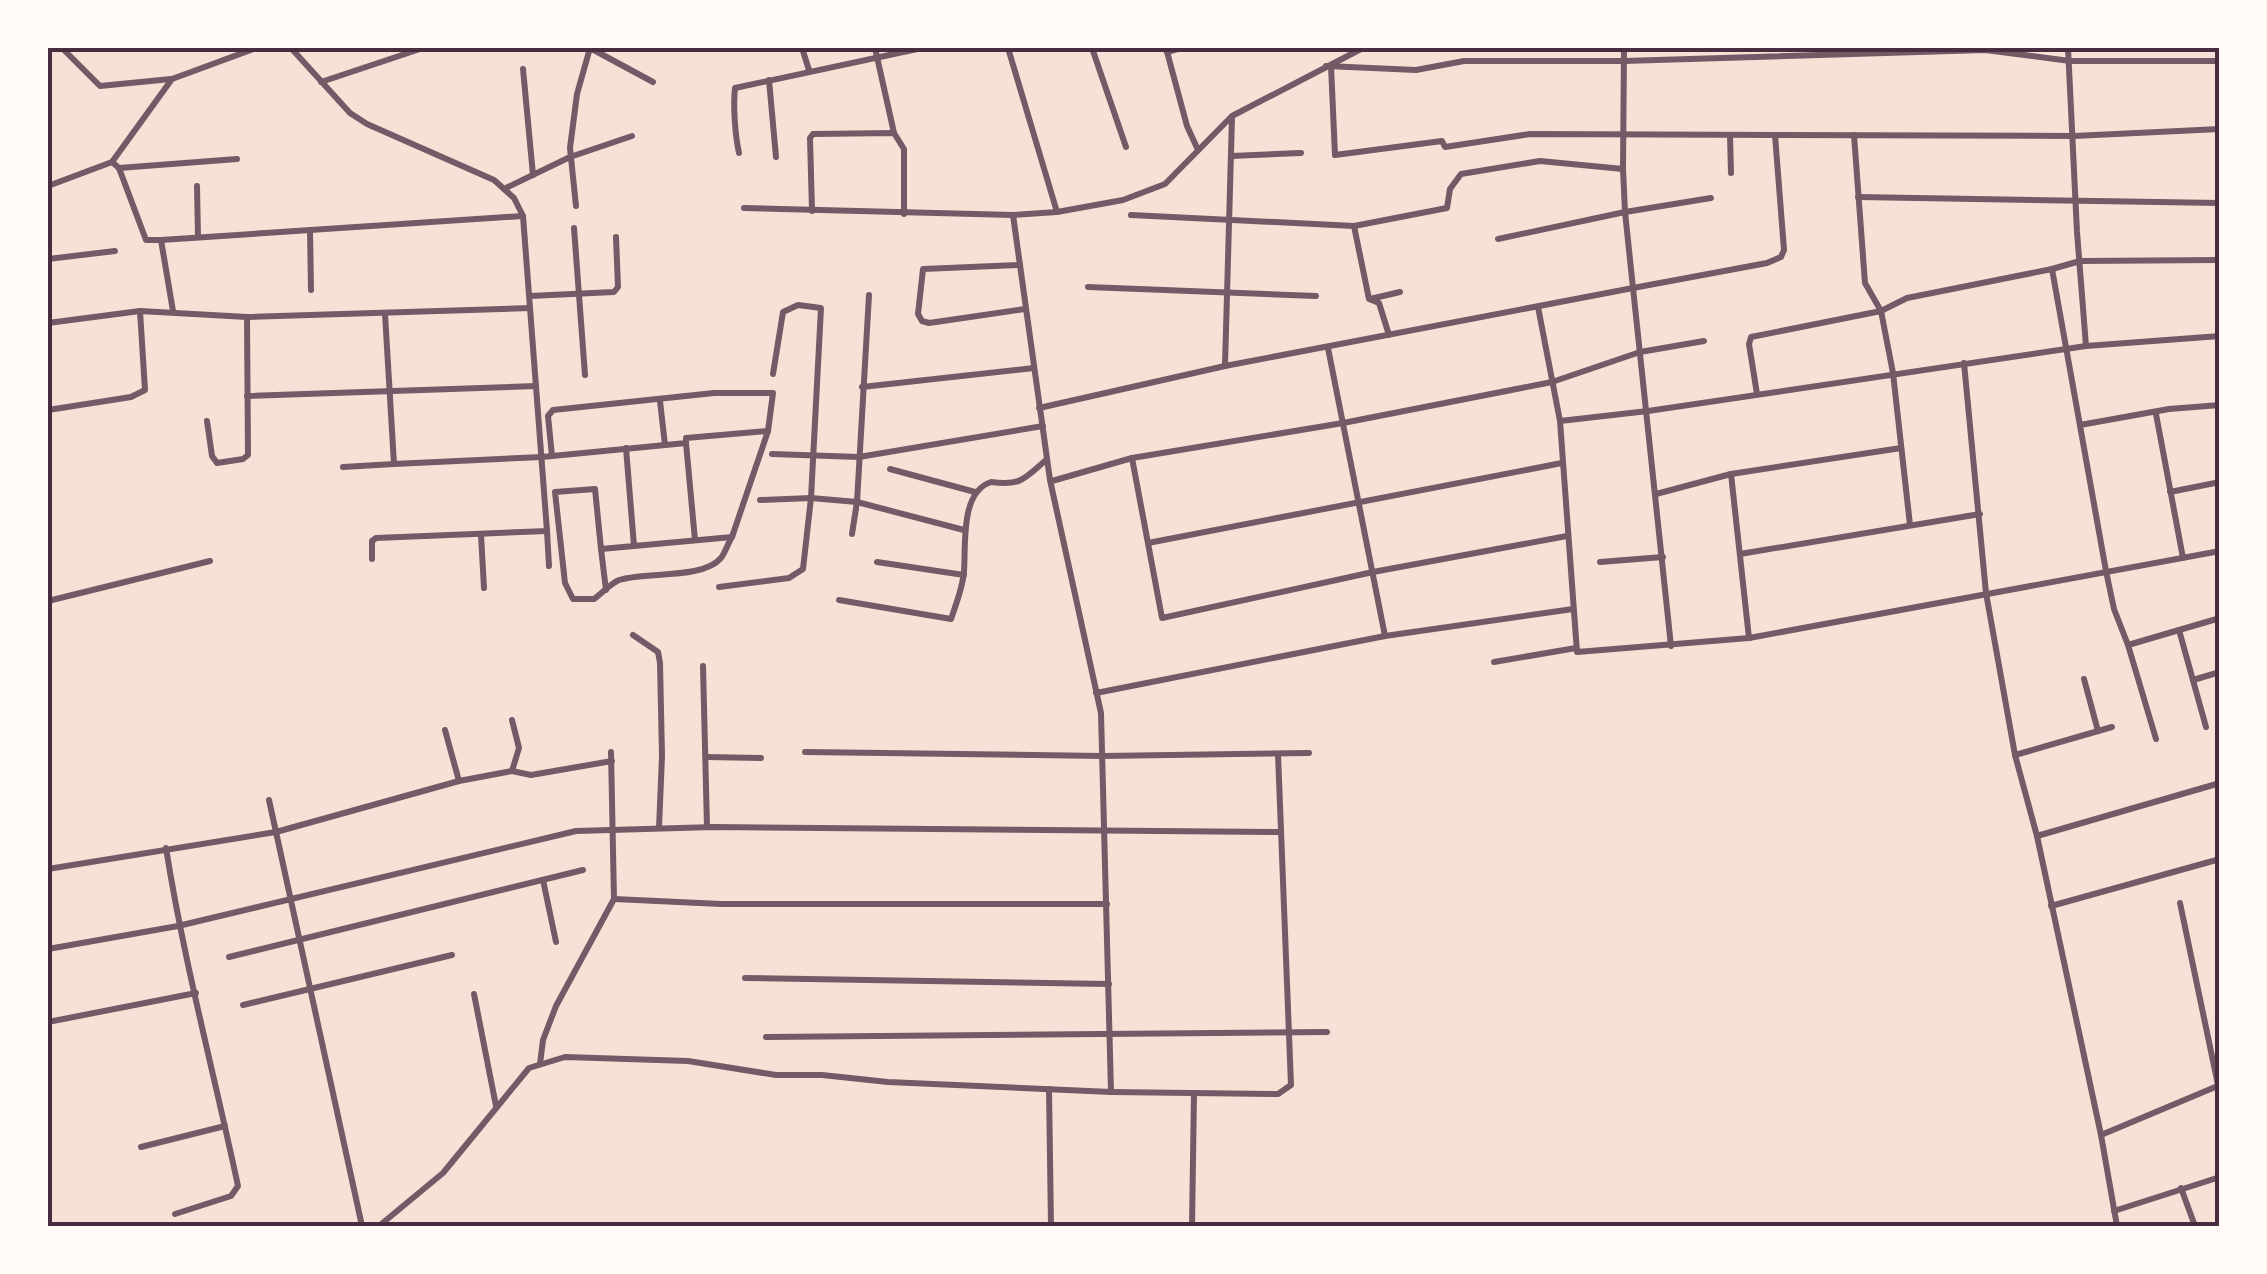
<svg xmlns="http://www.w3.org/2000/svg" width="2267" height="1274" viewBox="0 0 2267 1274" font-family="Inter,sans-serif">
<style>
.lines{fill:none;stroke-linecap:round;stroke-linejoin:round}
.minor{stroke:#755966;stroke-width:6}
.neatline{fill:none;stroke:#4a2c40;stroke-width:4}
</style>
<rect width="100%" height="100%" fill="#f7e1d7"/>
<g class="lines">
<g class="minor">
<path d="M62 48 100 86 171 79"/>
<path d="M291 48 350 113 367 124 494 180 514 198 523 216 547 531 376 538 372 541V559"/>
<path d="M802 48 809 70"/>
<path d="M875 48 894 133"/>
<path d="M1008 48 1057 212"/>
<path d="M1092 48 1126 147"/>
<path d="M1166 48 1187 126 1198 150"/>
<path d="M2068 48 2077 232 2086 346"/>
<path d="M1167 52 1181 48"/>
<path d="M1326 66 1416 70 1464 61H1624L1985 50 2070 61H2220"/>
<path d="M1331 66 1335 155 1442 141 1445 147 1530 134 2074 136 2220 129"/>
<path d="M523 69 533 175"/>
<path d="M769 80 776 157"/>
<path d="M321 82 423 48"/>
<path d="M1730 135 1731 173"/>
<path d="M1854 135 1865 283 1881 311 1907 298 2052 269 2106 571 2114 609 2128 645 2220 618"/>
<path d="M739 153C735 135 733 105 735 88L922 48"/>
<path d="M1231 156 1301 153"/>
<path d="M112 162 119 168 146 240H161L173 311"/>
<path d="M119 168 237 159"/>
<path d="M1623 169 1625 212 1711 198"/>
<path d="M48 186 112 162 172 79 256 48"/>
<path d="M197 186 198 237"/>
<path d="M506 188 570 157 632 136"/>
<path d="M1858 197 2220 203"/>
<path d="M576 206 570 148 577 94 590 48 653 82"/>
<path d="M744 208 1013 215 1057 212 1123 200 1165 184 1232 116 1363 48"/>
<path d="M812 211 810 138 813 134 894 133 904 149V214"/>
<path d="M1131 215 1354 226 1447 208 1450 189 1461 174 1540 161 1623 169 1624 48"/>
<path d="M1354 226 1369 299 1379 303 1389 335"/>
<path d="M574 228 585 375"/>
<path d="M310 230 311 290"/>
<path d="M161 240 523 216"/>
<path d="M48 259 115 251"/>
<path d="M1020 265 923 269 918 314 922 321 929 323 1025 309"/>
<path d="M2052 269 2080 261 2220 260"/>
<path d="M1088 287 1316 296"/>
<path d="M530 296 614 292 618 287 616 237"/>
<path d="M1370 299 1400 292"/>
<path d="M1538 307 1560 421 1577 652 1749 638 2220 551"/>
<path d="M385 314 394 464 542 457 686 443V438L768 431"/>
<path d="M48 323 140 311 247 317 530 308"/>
<path d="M1328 348 1385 636 1573 609"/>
<path d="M1964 363 1986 593 2015 755 2037 836 2101 1135 2220 1085"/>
<path d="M1225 366 1232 117"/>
<path d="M862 387 1034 368"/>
<path d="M1757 394 1749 344 1751 337 1881 311 1893 373 1910 525"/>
<path d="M247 396 536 386"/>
<path d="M660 401 665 445"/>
<path d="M1039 408 1225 366 1633 288 1625 212 1498 239"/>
<path d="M48 410 131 397 145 390 140 311"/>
<path d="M2156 414 2183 558"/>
<path d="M207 421 212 456 217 463 243 459 248 455 247 317"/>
<path d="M1560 421 1648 411 2086 346 2220 336"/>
<path d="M2080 425 2169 409 2220 405"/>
<path d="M686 443 695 540"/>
<path d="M772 454 859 457 1043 426"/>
<path d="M552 456 548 416 553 410 714 393H773L768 431 732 537 634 546"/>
<path d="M1132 458 1162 618 1373 572 1567 536"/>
<path d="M343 467 394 464"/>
<path d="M890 469 975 492"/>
<path d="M1731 474 1749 638"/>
<path d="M1052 481 1132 458 1343 423 1552 382 1640 352 1704 341"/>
<path d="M2170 492 2220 482"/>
<path d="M1656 494 1731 474 1901 448"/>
<path d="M760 500 811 498 857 502 964 530"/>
<path d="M547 531 549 566"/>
<path d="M852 534 857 502 869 295"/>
<path d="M481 535 484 588"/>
<path d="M1148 543 1562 463"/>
<path d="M601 549 595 489 555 492 565 583 573 599H594C602 593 610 584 619 580 646 571 702 580 721 558 725 553 728 543 732 537"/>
<path d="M1740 554 1980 514"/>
<path d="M877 562 964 575"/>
<path d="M1600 562 1663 557"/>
<path d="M719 587 789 578 803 569 811 498 821 308 798 305 783 312 773 374"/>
<path d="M606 590 601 549 634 546 626 448"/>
<path d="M839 600 951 619C956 604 963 587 964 571 966 545 960 492 991 482 1021 486 1024 479 1046 460"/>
<path d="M48 601 210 561"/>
<path d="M2179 630 2206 727"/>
<path d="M633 635 658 652 660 663 662 756 659 828"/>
<path d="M2128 645 2156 739"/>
<path d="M1671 646 1633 288 1767 263 1781 257 1784 250 1775 135"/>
<path d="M1494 662 1576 648"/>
<path d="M703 666 707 827"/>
<path d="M2084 679 2098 731"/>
<path d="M2193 680 2220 672"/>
<path d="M1096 693 1385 636"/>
<path d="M445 730 459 781"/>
<path d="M805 752 1102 756 1309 753"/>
<path d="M2015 755 2112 727"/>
<path d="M706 757 761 758"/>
<path d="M512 771 531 775 612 761"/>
<path d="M269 800 276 832 459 781 512 771 519 748 512 720"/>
<path d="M2037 836 2220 783"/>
<path d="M166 848C184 962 214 1073 238 1186L231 1196 175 1214"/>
<path d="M48 869 276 832 362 1226"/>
<path d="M543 880 556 942"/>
<path d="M614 899 721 904H1107"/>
<path d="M2180 903 2218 1085"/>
<path d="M2051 906 2220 859"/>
<path d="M48 949 178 926 576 831 714 827 1279 832"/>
<path d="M229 957 583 870"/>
<path d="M745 978 1109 984"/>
<path d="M474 994 496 1106"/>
<path d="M243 1005 452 955"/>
<path d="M48 1022 196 993"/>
<path d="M766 1037 1327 1032"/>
<path d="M540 1064 543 1040 556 1006 614 899 611 752"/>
<path d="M1049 1089 1051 1226"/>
<path d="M1111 1092 1278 1094 1291 1085 1278 754"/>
<path d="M2101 1135 2117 1226"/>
<path d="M141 1147 225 1126"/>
<path d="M2181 1188 2195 1226"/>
<path d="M2114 1211 2220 1177"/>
<path d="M379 1226 443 1173 529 1068 565 1057 688 1061 776 1075H822L888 1082 1111 1092 1101 713 1050 480 1013 215"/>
<path d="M1192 1226 1194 1093"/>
</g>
</g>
<rect width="2267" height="1274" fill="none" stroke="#fffaf5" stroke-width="100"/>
<rect x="50" y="50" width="2167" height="1174" class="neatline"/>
</svg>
